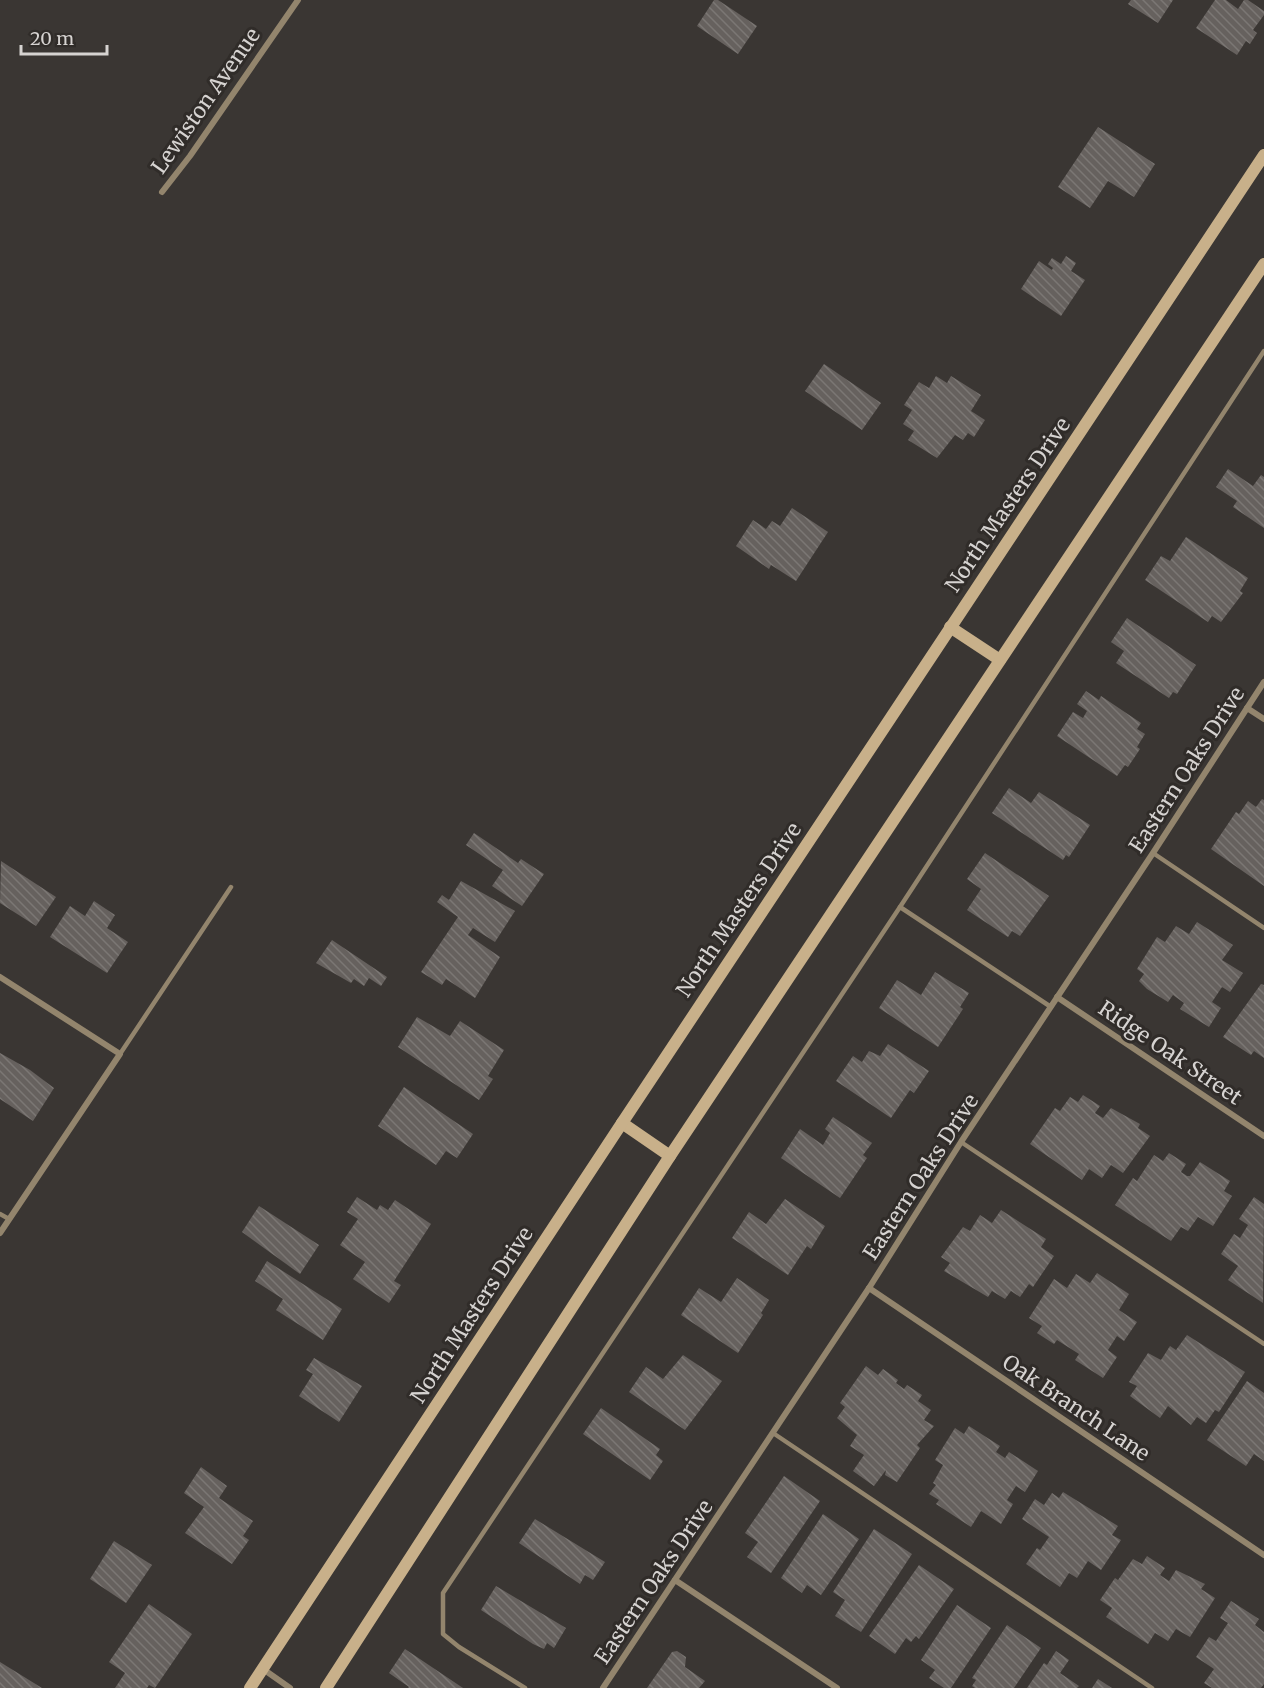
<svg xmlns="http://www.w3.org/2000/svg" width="1264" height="1688" viewBox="0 0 1264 1688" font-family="Merriweather,serif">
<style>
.building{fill:url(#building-back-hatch)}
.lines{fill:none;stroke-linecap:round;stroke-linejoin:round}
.service{stroke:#93856d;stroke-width:4.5}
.minor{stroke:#93856d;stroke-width:6}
.secondary{stroke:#c8b08a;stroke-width:12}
.labels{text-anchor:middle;stroke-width:6;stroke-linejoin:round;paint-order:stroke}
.street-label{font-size:21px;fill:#d6d3d1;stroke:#302c29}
</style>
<defs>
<pattern id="building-back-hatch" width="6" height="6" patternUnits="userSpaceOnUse" patternTransform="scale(1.5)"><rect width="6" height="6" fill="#66615e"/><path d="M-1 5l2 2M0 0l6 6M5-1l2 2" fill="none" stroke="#7b7774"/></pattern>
</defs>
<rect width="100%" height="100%" fill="#3a3633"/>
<g class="building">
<path d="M714 0H718L757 26 738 54 697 26Z"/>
<path d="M1131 0H1173L1158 23 1128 4Z"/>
<path d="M1215 0H1226L1238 9 1244 0H1248L1264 11V15L1253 30 1257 33 1250 44 1246 41 1237 55 1196 28Z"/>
<path d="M1098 127 1155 164 1134 197 1108 181 1090 208 1058 187Z"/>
<path d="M1066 256 1076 263 1071 271 1085 280 1061 316 1021 289 1039 261 1052 270 1053 268 1048 264 1052 258 1061 264Z"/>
<path d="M824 364 881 403 862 430 805 391Z"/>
<path d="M936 376 947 383 951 376 981 395 971 411 985 420 974 437 968 433 963 440 955 435 937 458 908 440 914 431 903 424 912 410 904 405 919 382 929 388Z"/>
<path d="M1228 469 1253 486 1261 475 1264 477V528L1233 507 1237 501 1216 487Z"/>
<path d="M792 508 828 532 796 581 771 565 769 569 736 546 753 520 766 529 772 521 780 526Z"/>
<path d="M1186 537 1248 578 1240 591 1243 593 1221 622 1212 616 1208 622 1145 580 1161 556 1170 561Z"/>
<path d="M1127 618 1196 665 1177 694 1173 692 1169 698 1116 663 1124 651 1111 642Z"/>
<path d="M1086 691 1099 700 1101 696 1141 723 1137 729 1145 734 1137 747 1140 749 1128 767 1125 765 1117 776 1057 736 1073 712 1083 718 1087 711 1077 704Z"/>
<path d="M1009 788 1031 803 1039 792 1090 825 1069 857 1066 855 1063 860 992 813Z"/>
<path d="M1262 799 1264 800V886L1211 849 1236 812 1239 814 1248 801 1256 807Z"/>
<path d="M474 833 518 863 521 859 544 874 522 906 492 886 503 870 466 845Z"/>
<path d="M985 853 1049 896 1020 936 1012 931 1008 937 967 910 981 889 967 879Z"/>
<path d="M1 861 56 897 36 926 0 903Z"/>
<path d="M461 881 515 911 495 942 473 928 468 935 500 957 475 998 446 979 442 985 421 972 458 917 437 902 442 895 449 900Z"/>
<path d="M94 901 115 915 107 928 128 942 107 973 50 937 70 906 85 916Z"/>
<path d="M1197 922 1233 945 1222 960 1243 973 1230 992 1222 987 1212 1002 1221 1008 1209 1027 1180 1009 1184 1003 1173 995 1168 1002 1147 989 1139 981 1144 974 1137 969 1157 937 1165 942 1176 926 1189 934Z"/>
<path d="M332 940 387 977 381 986 369 978 364 986 354 979 351 983 316 963Z"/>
<path d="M935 972 969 993 960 1007 963 1009 938 1047 879 1008 897 980 921 995Z"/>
<path d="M1261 984 1264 985V1058L1254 1051 1251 1055 1223 1037Z"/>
<path d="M417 1017 450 1036 460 1021 504 1050 488 1076 493 1079 479 1100 398 1047Z"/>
<path d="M888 1044 929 1071 914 1093 910 1090 891 1118 836 1081 853 1056 862 1062 869 1051 880 1056Z"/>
<path d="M0 1053 30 1070 54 1088 33 1121 0 1099Z"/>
<path d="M404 1087 473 1134 457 1158 446 1151 436 1165 378 1126Z"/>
<path d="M1083 1095 1100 1106 1095 1113 1103 1118 1111 1108 1140 1124 1138 1128 1150 1136 1123 1173 1111 1165 1102 1178 1089 1169 1082 1180 1030 1144 1055 1108 1060 1111 1070 1097 1078 1102Z"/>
<path d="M833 1117 872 1143 863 1155 867 1158 840 1198 781 1158 800 1129 823 1145 830 1133 825 1129Z"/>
<path d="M1169 1153 1186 1164 1181 1172 1187 1176H1190L1200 1162 1230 1181 1224 1191 1232 1196 1213 1226 1198 1217 1188 1231 1181 1227 1171 1241 1115 1205 1133 1178 1137 1181 1154 1155 1163 1161Z"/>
<path d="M357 1197 377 1210 380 1205 388 1210 395 1200 431 1224 394 1281 401 1285 389 1303 353 1279 365 1262 340 1245 358 1219 347 1212Z"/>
<path d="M1254 1197 1264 1204 1263 1303 1228 1280 1238 1266 1221 1254 1234 1234 1240 1238 1248 1225 1239 1219Z"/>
<path d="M785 1199 825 1226 811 1249 807 1246 788 1275 732 1238 749 1212 766 1224Z"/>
<path d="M259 1206 319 1245 300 1274 242 1232Z"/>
<path d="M1001 1210 1046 1239 1041 1247 1054 1256 1033 1287 1029 1284 1020 1297 1011 1291 1005 1299 992 1291 988 1297 944 1271 950 1263 941 1257 963 1227 970 1231 980 1215 992 1223Z"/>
<path d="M267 1261 342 1309 323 1340 276 1310 283 1299 255 1281Z"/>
<path d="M1097 1273 1129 1294 1119 1310 1137 1322 1124 1341 1117 1336 1108 1350 1117 1357 1103 1378 1075 1360 1079 1354 1057 1340 1054 1344 1037 1333 1042 1326 1029 1318 1054 1279 1067 1288 1076 1274 1090 1283Z"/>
<path d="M737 1278 769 1300 761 1313 763 1315 738 1353 681 1315 699 1288 721 1302Z"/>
<path d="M1187 1335 1245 1372 1219 1412 1215 1410 1206 1423 1197 1417 1191 1425 1168 1406 1160 1418 1130 1396 1137 1386 1129 1382 1148 1353 1161 1360 1170 1346 1176 1350Z"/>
<path d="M683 1355 722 1381 685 1430 629 1392 646 1367 663 1379Z"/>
<path d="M314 1358 362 1386 339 1422 299 1396 313 1374 306 1370Z"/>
<path d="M866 1366 878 1375 883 1369 898 1380 896 1383 904 1389 907 1385 922 1395 918 1401 931 1410 924 1420 934 1426 917 1445 920 1448 897 1482 885 1475 886 1470 874 1486 853 1471 864 1455 850 1446 857 1435 837 1418 845 1407 840 1403Z"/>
<path d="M1247 1381 1264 1393V1461L1254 1454 1246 1466 1207 1440Z"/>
<path d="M601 1408 660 1449 656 1455 663 1461 650 1480 583 1434Z"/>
<path d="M969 1426 1000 1446 996 1452 1005 1458 1009 1452 1038 1471 1025 1492 1016 1486 1007 1500 1013 1504 1001 1524 981 1511 971 1527 936 1504 939 1500 929 1494 936 1485 933 1483 943 1465 935 1460 955 1428 964 1434Z"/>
<path d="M201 1467 227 1486 219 1498 253 1521 243 1536 249 1540 232 1564 185 1533 204 1507 184 1493Z"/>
<path d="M784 1476 820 1501 771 1573 747 1557 758 1542 745 1533Z"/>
<path d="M1063 1492 1118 1526 1112 1535 1121 1540 1101 1570 1088 1561 1077 1578 1069 1573 1060 1587 1026 1564 1037 1548 1040 1550 1049 1537 1022 1519 1035 1499 1044 1505 1052 1493 1059 1498Z"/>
<path d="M823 1514 859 1539 821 1595 807 1585 802 1593 781 1578Z"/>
<path d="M535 1519 605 1562 593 1580 585 1575 580 1584 519 1543Z"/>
<path d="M874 1529 912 1554 861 1632 835 1616 845 1600 833 1592Z"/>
<path d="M114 1541 152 1565 126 1603 90 1579Z"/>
<path d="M1147 1556 1165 1568 1160 1575 1169 1581 1176 1570 1205 1584 1201 1589 1215 1598 1190 1637 1176 1629 1168 1641 1155 1633 1148 1644 1106 1617 1112 1608 1100 1600 1115 1578 1118 1580 1133 1559 1142 1564Z"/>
<path d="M919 1565 954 1589 919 1639 916 1636 911 1642 906 1638 895 1654 869 1636Z"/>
<path d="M496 1586 566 1628 554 1648 547 1643 544 1649 533 1644 481 1610Z"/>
<path d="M1231 1601 1259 1619 1255 1625 1264 1632V1684L1261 1688H1212L1204 1683 1214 1669 1196 1657 1209 1637 1216 1641 1228 1623 1220 1618Z"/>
<path d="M149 1604 192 1634 155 1688 149 1685 147 1688H115L125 1673 109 1662Z"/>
<path d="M957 1605 991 1628 951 1688H944L929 1678 935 1670 921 1660Z"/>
<path d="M1007 1625 1041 1648 1014 1688H975L972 1686 976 1680 972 1678Z"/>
<path d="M405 1649 463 1688H408L409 1687 389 1673Z"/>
<path d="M677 1651 686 1657 685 1667 705 1681 699 1688H647L672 1652Z"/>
<path d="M1056 1651 1069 1660 1060 1673 1079 1686 1077 1688H1027L1044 1663 1047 1665Z"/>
<path d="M0 1662 42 1688H0Z"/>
<path d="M1098 1679 1112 1688H1092Z"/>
</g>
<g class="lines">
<g class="service">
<path d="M1153 853 1264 928"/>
<path d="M900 907 1264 351"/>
<path d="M120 1054 231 887"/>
<path d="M961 1142 1264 1344"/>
<path d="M0 1214 9 1219"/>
<path d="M773 1433 1152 1688"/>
<path d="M525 1688 459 1647 443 1634V1593L900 907 1051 1007"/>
</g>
<g class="minor">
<path d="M162 192 190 156 298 0"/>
<path d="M1247 708 1264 719"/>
<path d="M0 977 120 1054 0 1233"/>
<path d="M1057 997 1264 1136"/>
<path d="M869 1288 1264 1555"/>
<path d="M675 1580 837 1688"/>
<path d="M263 1669 290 1688"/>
<path d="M603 1688 869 1288 961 1142 1153 853 1264 682"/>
</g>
<g class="secondary">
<path d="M950 627 1000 660"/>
<path d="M622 1123 670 1156"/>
<path d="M250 1688 622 1123 1264 155"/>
<path d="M326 1688 670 1156 1264 264"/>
</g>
</g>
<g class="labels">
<g class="street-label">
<text transform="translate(206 101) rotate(-55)" y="7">Lewiston Avenue</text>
<text transform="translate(1008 505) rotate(-56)" y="7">North Masters Drive</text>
<text transform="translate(1187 770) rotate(-57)" y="7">Eastern Oaks Drive</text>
<text transform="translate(739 910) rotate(-56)" y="7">North Masters Drive</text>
<text transform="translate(1170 1053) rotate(34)" y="7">Ridge Oak Street</text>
<text transform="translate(921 1177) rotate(-57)" y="7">Eastern Oaks Drive</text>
<text transform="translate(472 1315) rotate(-57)" y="7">North Masters Drive</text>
<text transform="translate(1076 1408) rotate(34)" y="7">Oak Branch Lane</text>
<text transform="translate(654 1582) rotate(-56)" y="7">Eastern Oaks Drive</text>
</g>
</g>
<path d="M21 45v9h86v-9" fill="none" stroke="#d6d3d1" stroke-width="3"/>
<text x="30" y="45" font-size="18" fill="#d6d3d1" stroke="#302c29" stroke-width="4.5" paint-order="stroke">20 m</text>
</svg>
